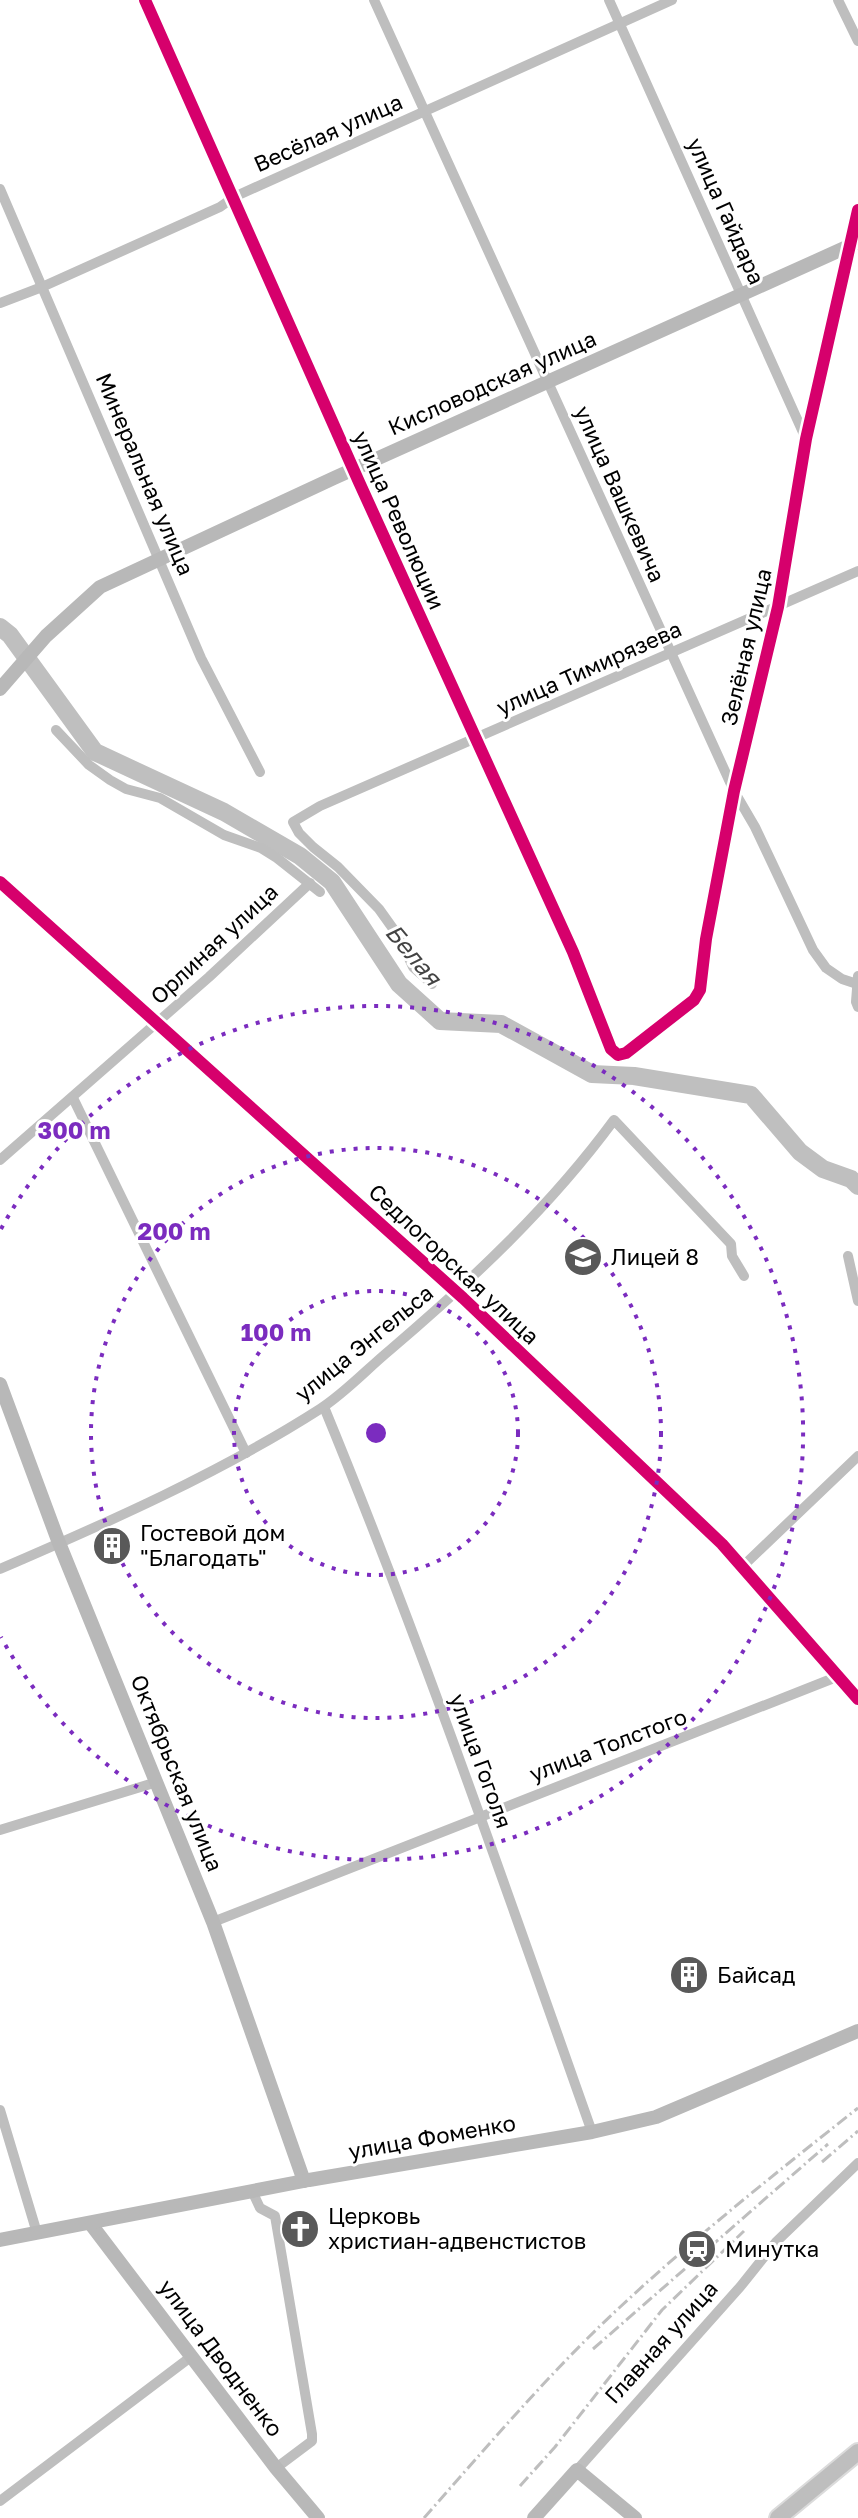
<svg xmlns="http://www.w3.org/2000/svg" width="858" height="2518" viewBox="0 0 858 2518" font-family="'Golos Text',sans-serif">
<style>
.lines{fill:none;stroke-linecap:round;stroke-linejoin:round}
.river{stroke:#bfbfbf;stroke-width:18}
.primary-casing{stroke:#dbdbdb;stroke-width:20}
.street{stroke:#bebebe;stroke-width:10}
.secondary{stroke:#b8b8b8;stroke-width:14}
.primary{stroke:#bebebe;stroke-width:16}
.rail{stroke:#bebebe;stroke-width:3;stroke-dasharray:12 4 2 4;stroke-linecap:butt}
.cycleway-casing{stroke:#fff;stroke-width:17}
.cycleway{stroke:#d6006c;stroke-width:12}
.ring{fill:none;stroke:#7b2cbf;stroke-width:4;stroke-dasharray:4 8}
.labels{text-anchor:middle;stroke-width:6;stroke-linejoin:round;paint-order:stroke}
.street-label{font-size:22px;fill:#000;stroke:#fff}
.poi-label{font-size:22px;fill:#000;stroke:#fff;text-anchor:start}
.water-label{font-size:24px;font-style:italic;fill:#444;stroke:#fff}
.centre{fill:#7b2cbf;stroke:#fff;stroke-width:4}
.ring-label{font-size:24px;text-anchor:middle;font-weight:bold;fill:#7b2cbf;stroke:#fff;stroke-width:6;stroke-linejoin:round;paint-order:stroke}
</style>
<rect width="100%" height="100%" fill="#fff"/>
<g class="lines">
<path class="river" d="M0 627 10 635 95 752 224 812 300 856 332 882 399 984 440 1021 501 1024 592 1074 634 1076 751 1095 800 1152 823 1169 851 1179 858 1186"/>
<g class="primary-casing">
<path id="primary" d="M778 2518 858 2452"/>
</g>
<g class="street">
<path d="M145 0 359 482 573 952 611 1049 618 1055 626 1053 694 1000 700 990 706 939 734 791 778 607 806 439 858 210"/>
<path d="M374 0 734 791 755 827 813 950 826 968 842 979 857 984"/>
<path d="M609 0 806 439"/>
<path d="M838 0 858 41"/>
<path d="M0 189 201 658 260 772"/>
<path d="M0 303 42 287 220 207 234 197 672 0"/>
<path d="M56 730 89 765 110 780 126 789 160 798 224 835 261 848 277 858 320 892"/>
<path d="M858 976 856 1002 858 1007"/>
<path d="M432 984 413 967 399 937 379 909 338 867 313 847 299 833 293 822 320 806 858 571"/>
<path d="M73 1098 246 1453"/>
<path d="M0 1160 209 977 310 883"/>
<path d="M848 1256 858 1301"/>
<path d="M324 1407C422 1645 506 1889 592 2132"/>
<path d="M742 1567 858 1456"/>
<path d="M0 1569C109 1522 220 1473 320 1409 345 1393 367 1369 390 1350 472 1280 550 1207 614 1120L731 1244 732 1256 744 1276"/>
<path d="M0 1830 157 1782"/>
<path d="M213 1922 839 1676"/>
<path d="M0 2110 37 2233"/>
<path d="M253 2193 260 2208 275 2216 312 2434V2441L276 2468"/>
<path d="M577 2470 740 2287 776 2242 858 2163"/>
<path d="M0 2501 192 2356"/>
</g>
<g class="secondary">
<path d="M0 689 46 636 100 587 334 478 858 242"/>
<path d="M0 882 463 1298 722 1544 858 1699"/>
<path d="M0 1384 59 1543 213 1922 304 2181"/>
<path d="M90 2223 276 2468 318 2518"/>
<path d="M0 2240 309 2180 592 2132 656 2117 858 2031"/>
<path d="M534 2518 577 2470 635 2518"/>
</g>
<use href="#primary" class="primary"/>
<g class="rail">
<path d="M822 2162 858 2131"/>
<path d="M593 2349 828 2144"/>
<path d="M520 2486 555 2447 662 2310 744 2231"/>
<path d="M424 2518C487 2447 549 2373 619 2308 695 2237 777 2172 858 2108"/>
</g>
<g class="cycleway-casing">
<g id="cycleway">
<path d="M145 0 359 482 573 952 611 1049 618 1055 626 1053 694 1000 700 990 706 939 734 791 778 607 806 439 858 210"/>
<path d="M0 882 463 1298 722 1544 858 1699"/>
</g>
</g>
<use href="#cycleway" class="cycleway"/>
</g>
<g class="ring">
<circle cx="376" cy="1433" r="142"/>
<circle cx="376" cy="1433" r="285"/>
<path d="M1 1229A427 427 0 1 1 1 1637"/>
</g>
<defs>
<g id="school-disc" transform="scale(2)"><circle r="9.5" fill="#595959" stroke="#fff"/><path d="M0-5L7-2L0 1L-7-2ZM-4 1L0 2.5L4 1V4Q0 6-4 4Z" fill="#fff"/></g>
<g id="building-disc" transform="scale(2)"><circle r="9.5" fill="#595959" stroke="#fff"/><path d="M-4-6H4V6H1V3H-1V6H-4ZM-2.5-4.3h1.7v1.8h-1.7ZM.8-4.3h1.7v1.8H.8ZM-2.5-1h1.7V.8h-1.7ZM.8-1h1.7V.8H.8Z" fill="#fff"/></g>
<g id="church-disc" transform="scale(2)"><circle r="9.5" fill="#595959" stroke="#fff"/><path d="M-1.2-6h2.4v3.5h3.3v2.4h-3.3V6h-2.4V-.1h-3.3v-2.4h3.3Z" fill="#fff"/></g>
<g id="station-disc" transform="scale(2)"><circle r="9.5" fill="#595959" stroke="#fff"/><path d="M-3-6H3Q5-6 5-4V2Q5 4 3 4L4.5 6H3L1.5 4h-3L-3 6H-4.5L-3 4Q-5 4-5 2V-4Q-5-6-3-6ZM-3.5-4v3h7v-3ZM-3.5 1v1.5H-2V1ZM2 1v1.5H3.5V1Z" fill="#fff"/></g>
</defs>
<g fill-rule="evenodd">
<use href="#school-disc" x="583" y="1257"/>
<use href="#building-disc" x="112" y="1546"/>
<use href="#building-disc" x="689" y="1975"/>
<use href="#church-disc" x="300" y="2229"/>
<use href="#station-disc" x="697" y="2249"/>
</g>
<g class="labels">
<g class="street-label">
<text transform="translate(328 133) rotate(-24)" y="8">Весёлая улица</text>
<text transform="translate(726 211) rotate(66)" y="8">улица Гайдара</text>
<text transform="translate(492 383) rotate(-24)" y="8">Кисловодская улица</text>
<text transform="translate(145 474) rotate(67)" y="8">Минеральная улица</text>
<text transform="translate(620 494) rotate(66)" y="8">улица Вашкевича</text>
<text transform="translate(399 520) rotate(66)" y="8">улица Революции</text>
<text transform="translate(746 647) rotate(-77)" y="8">Зелёная улица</text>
<text transform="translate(589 668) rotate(-24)" y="8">улица Тимирязева</text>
<text transform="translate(214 944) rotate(-43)" y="8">Орлиная улица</text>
<text transform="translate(454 1264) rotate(43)" y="8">Седлогорская улица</text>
<text transform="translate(364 1343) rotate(-39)" y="8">улица Энгельса</text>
<text transform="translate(608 1745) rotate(-21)" y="8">улица Толстого</text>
<text transform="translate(481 1761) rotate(70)" y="8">улица Гоголя</text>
<text transform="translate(177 1773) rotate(68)" y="8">Октябрьская улица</text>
<text transform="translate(432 2137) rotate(-10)" y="8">улица Фоменко</text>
<text transform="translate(661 2342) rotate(-48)" y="8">Главная улица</text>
<text transform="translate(221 2358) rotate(53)" y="8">улица Дводненко</text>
</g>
<g class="poi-label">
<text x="611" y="1265">Лицей 8</text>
<text x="140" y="1541">Гостевой дом<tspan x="140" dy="25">"Благодать"</tspan></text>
<text x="717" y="1983">Байсад</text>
<text x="328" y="2224">Церковь<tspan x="328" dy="25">христиан-адвенстистов</tspan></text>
<text x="725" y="2257">Минутка</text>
</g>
<g class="water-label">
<text transform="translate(413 955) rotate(50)" y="8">Белая</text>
</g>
</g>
<circle cx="376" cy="1433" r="12" class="centre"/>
<g class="ring-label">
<text x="74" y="1139">300 m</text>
<text x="174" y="1240">200 m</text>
<text x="276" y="1341">100 m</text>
</g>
</svg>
